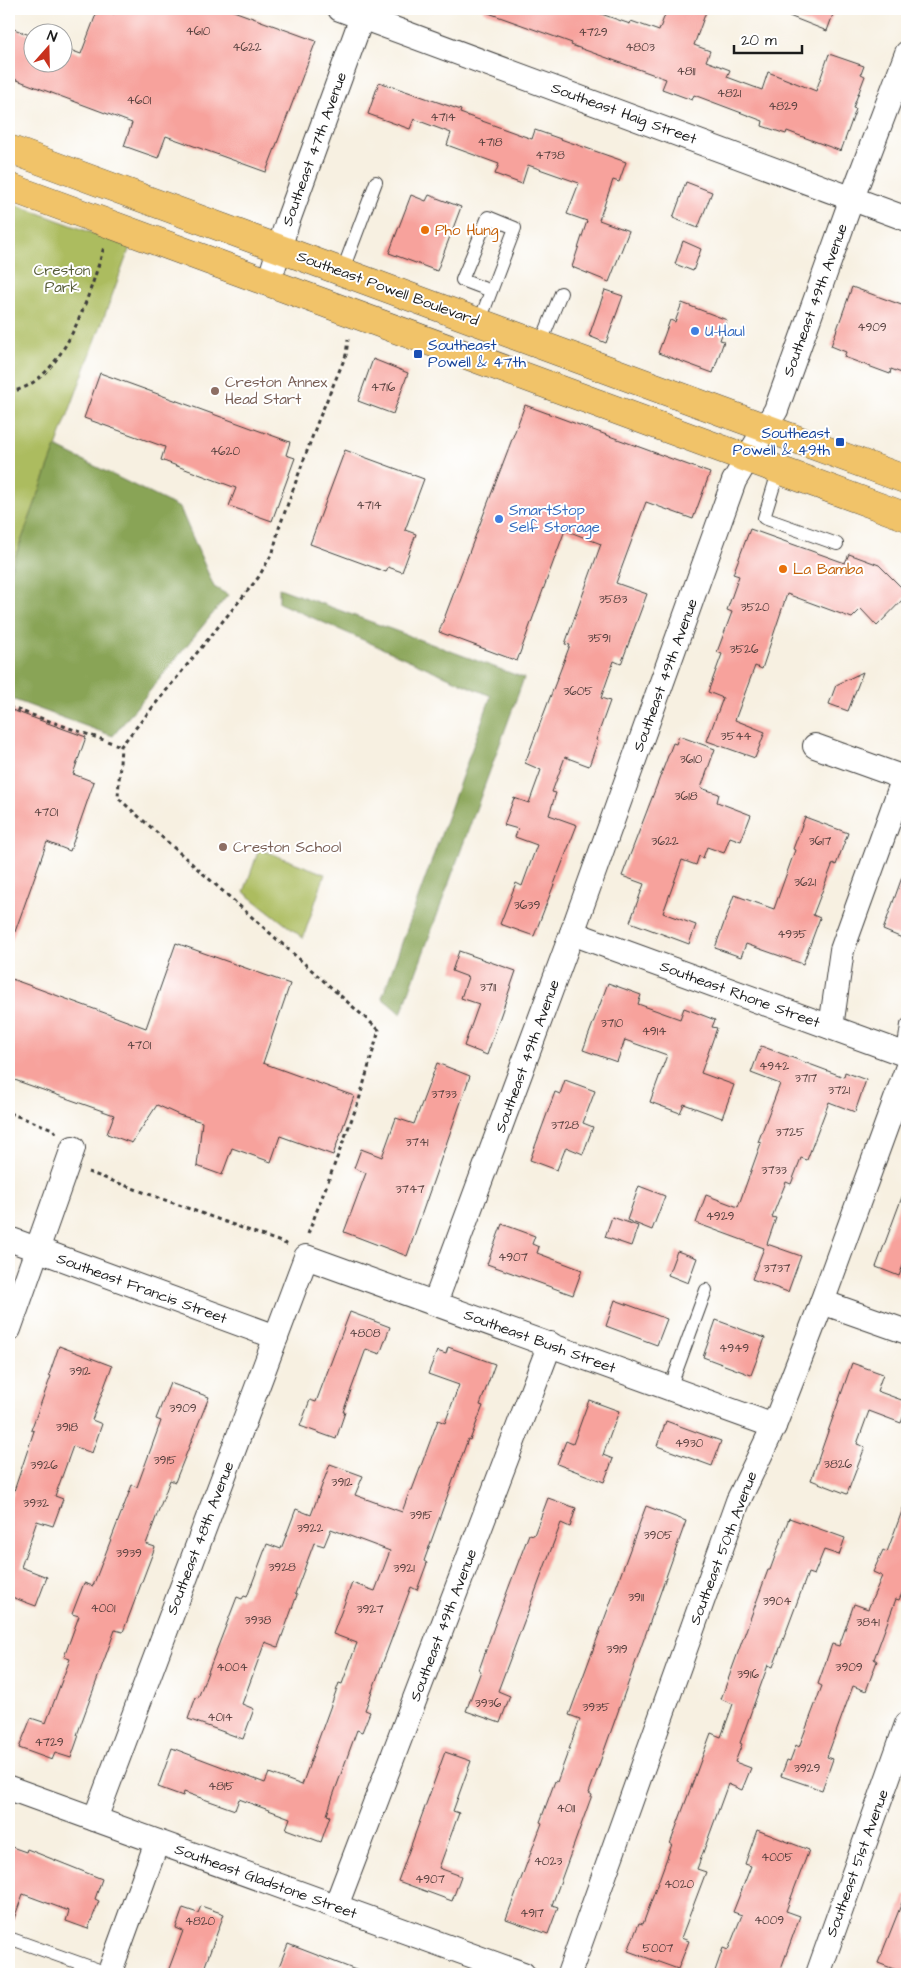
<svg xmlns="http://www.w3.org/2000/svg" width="916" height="1983" viewBox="0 0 916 1983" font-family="'Architects Daughter',sans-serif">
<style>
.green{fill:#acbc5f;stroke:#646c3e}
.forest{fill:#89a456;stroke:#526039}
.building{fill:#f7a29c}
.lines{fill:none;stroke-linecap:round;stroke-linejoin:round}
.service-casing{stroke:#3d3c3a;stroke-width:14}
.minor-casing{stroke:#3d3c3a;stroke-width:26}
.primary-casing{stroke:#3d3c3a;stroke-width:29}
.path{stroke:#3d3c3a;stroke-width:3;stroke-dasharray:4 4;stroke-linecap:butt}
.service{stroke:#fff;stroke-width:12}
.minor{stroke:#fff;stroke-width:24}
.primary{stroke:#f1c369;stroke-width:28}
.food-dot{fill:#e8710a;stroke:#fff;stroke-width:2}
.shop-dot{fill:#3f7fe0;stroke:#fff;stroke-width:2}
.transit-dot{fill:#1a4fb4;stroke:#fff;stroke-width:2}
.education-dot{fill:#8d6e63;stroke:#fff;stroke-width:2}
.labels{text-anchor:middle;stroke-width:4;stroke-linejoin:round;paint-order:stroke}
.number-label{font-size:12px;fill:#533e3c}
.street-label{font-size:15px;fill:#1c1c1c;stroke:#fff}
.food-label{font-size:15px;fill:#c56008;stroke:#fff;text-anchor:start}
.park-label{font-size:15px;fill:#565c37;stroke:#fff}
.shop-label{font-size:15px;fill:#366cbe;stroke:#fff;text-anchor:start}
.transit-label{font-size:15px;fill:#164399;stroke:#fff;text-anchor:start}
.education-label{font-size:15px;fill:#785e54;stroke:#fff;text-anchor:start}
</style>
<rect width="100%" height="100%" fill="#fff"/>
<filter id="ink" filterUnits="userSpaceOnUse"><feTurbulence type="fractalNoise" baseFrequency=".02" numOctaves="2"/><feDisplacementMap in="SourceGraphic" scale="10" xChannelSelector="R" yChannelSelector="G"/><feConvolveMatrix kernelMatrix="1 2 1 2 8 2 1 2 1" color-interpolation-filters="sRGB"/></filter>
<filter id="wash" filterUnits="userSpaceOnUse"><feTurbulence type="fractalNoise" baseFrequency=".0096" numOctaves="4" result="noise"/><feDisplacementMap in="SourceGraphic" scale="20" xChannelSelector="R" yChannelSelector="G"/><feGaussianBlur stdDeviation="1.12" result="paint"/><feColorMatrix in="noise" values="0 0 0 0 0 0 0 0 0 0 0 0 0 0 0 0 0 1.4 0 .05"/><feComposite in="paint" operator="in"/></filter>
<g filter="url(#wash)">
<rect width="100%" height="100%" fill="#f7f0e1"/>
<g class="green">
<path d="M9 202 130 247 9 574Z"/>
<path d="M259 849 325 874 303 938 244 892Z"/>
</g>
<g class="forest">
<path d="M56 447 180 508 214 587 228 595 113 736 9 698V574Z"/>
<path d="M279 588 524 678 401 1014 382 998 491 696 279 603Z"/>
</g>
<g id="blocks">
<g class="building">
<path d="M98 9 114 14 115 9H228L316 41 266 172 166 136 158 158 124 146 132 123 9 77V27L32 36V62H62V47L81 54Z"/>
<path d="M484 9H587L630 24 631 21 659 31 667 9H707L694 45 710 51 706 61 730 70 727 77 762 90 768 72 816 91 829 54 864 66 861 74 865 76 853 108 856 109 841 151 787 131 786 134 762 126 763 121 694 95 692 100 662 89 666 79 571 45 572 43 483 11Z"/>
<path d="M774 9H835L827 31 774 10Z"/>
<path d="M379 82 461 110 460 113 532 139 535 130 626 162 619 182 613 180 599 220 629 231 609 282 572 267 587 221 567 214 579 183 528 165 522 184 495 174 499 164 447 145 451 133 414 119 410 129 368 114Z"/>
<path d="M686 182 712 192 698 228 673 218Z"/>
<path d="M411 195 426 201 429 195 461 207 437 271 389 253Z"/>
<path d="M683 241 701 249 693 271 675 264Z"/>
<path d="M852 287 907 307V375L891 369 890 374 844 357 846 352 831 346Z"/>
<path d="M605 290 623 296 606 343 589 336Z"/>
<path d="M682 303 727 320 720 340 724 341 713 373 658 353 670 320 675 322Z"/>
<path d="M373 359 408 373 393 414 358 401Z"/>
<path d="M100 373 290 442 286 455 295 458 272 521 229 506 236 488 161 460 165 447 84 418Z"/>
<path d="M525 405 710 473 693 519 646 502 616 583 647 594 621 664 614 661 601 698 610 701 596 740 598 741 589 766 565 757 552 792 556 793 549 815 577 825 534 936 500 924 516 883 522 886 537 845 515 837 518 829 504 825 514 798 529 803 541 770 525 763 570 645 565 644 601 544 565 530 517 661 439 632Z"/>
<path d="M345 450 424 479 405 530 416 534 402 572 388 567 386 572 310 544Z"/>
<path d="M750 529 845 563 849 554 879 565 907 593V595L877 626 861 609 852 618 787 594 762 669 755 666 735 720 765 732 755 758 707 741 723 698 708 692 722 654 717 652 732 612 727 610 739 576 733 574Z"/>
<path d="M863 672 848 711 829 704 836 685Z"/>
<path d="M9 709 86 737 73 774 94 782 70 851 47 842 11 943 9 942Z"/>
<path d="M679 736 715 749 701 788 719 794 717 802 751 815 741 841 730 837 724 853 707 847 703 858 699 856 696 865 682 860 663 913 696 925 689 944 630 922 644 884 622 876 673 743 676 744Z"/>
<path d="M805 817 848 833 836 865 833 863 813 915 820 918 803 964 746 944 741 957 715 948 734 895 774 909 795 850 793 849Z"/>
<path d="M905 869 907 870V940L883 930Z"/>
<path d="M176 943 290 984 263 1063 354 1096 333 1155 280 1136 271 1162 232 1148 222 1175 197 1166 202 1122 179 1115 157 1105 132 1143 107 1134 114 1115 9 1078V978L146 1028Z"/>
<path d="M459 951 516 971 487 1055 464 1046 479 1004 461 998 468 977 452 971Z"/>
<path d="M608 983 641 995 638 1004 680 1019 684 1008 715 1020 712 1027 717 1028 701 1073 734 1085 722 1118 684 1104 680 1113 650 1102 667 1055 625 1040 617 1062 583 1050Z"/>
<path d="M761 1046 844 1077 845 1072 866 1080 855 1112 829 1102 807 1160 801 1158 791 1184 786 1182 772 1217 776 1218 767 1244 801 1256 788 1292 752 1279 764 1248 696 1223 706 1195 738 1207 761 1143 758 1142 780 1084 751 1073Z"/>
<path d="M437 1063 470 1076 407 1256 344 1232 366 1173 354 1168 361 1149 382 1157 396 1118 414 1124Z"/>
<path d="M565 1080 595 1091 583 1123 593 1127 583 1154 566 1147 557 1170 530 1160 555 1092 560 1094Z"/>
<path d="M639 1186 665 1196 652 1230 627 1220Z"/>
<path d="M905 1189H907V1255L899 1276 876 1267Z"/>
<path d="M612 1217 638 1226 631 1246 605 1237Z"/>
<path d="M502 1224 535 1236 532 1244 539 1247 537 1253 582 1270 573 1295 487 1264Z"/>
<path d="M677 1251 697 1258 688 1283 668 1275Z"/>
<path d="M615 1300 667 1319 657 1345 606 1326Z"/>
<path d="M350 1312 390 1327 380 1354 366 1349 343 1412H345L336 1439 300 1426 310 1400 316 1402Z"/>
<path d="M716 1320 765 1338 751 1375 703 1357Z"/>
<path d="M59 1346 112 1366 92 1420 102 1424 92 1453 73 1446 55 1496 63 1499 53 1526 37 1521 21 1567 47 1577 36 1606 9 1596V1506L34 1431 31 1430 51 1376 49 1375Z"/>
<path d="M448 1347 495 1364 480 1405 483 1406 470 1440 468 1439 424 1561 427 1563 417 1590 411 1587 365 1710 370 1712 362 1732 357 1730 333 1796 327 1815 330 1816 321 1842 286 1829 290 1818 239 1799 235 1810 184 1792 183 1796 158 1787 172 1748 265 1783 269 1773 302 1785 339 1683 342 1684 357 1643 333 1634 352 1583 375 1591 390 1551 331 1529 324 1546 314 1543 295 1594 297 1595 278 1647 265 1642 242 1704 254 1709 243 1739 188 1719 196 1697 198 1698 237 1597 242 1599 244 1596 247 1597 267 1544 281 1549 296 1509 311 1515 330 1464 363 1476 355 1495 402 1512 410 1490H412L438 1420 445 1423 459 1385 428 1374 437 1351 446 1354Z"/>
<path d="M852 1363 883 1374 877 1391 907 1402V1407L901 1423 869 1411 857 1444 865 1447 847 1494 811 1480Z"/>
<path d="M170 1383 209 1397 175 1482 170 1480 146 1544 155 1547 123 1632 115 1630 77 1735H79L71 1758 55 1753 52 1760 19 1748 31 1718 46 1723 70 1659 64 1657 79 1616 72 1614 84 1583 93 1586 132 1485 137 1487 161 1421 156 1419Z"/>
<path d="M589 1400 619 1411 603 1455 613 1459 604 1482 557 1464 566 1441 573 1444Z"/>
<path d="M666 1421 721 1441 712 1466 657 1446Z"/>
<path d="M548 1498 576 1508 570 1527 561 1523 498 1691 510 1696 500 1723 466 1711 481 1671 479 1670 496 1621 529 1534 534 1535Z"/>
<path d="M905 1503 907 1504V1582L899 1600 896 1599 874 1659 877 1661 866 1691 853 1686 827 1757 833 1759 822 1790 781 1776 787 1760 790 1761 796 1745 799 1747 822 1686 818 1684 832 1644 839 1646 854 1604 868 1609 882 1576 873 1572 883 1550 887 1552Z"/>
<path d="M646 1506 686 1521 589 1793 592 1795 552 1905 558 1907 548 1934 506 1919 542 1823 540 1822 555 1781 557 1782 580 1719 569 1715Z"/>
<path d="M789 1518 845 1538 839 1555 824 1550 814 1575 808 1573 773 1667 768 1665 740 1743 742 1744 735 1762 751 1768 742 1790 728 1784 697 1869 706 1872 681 1938 689 1941 678 1969 628 1951 639 1923 643 1924 672 1844H670L711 1733 721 1737 733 1704 721 1699 768 1570H770Z"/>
<path d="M445 1752 471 1761 453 1811 459 1813 439 1868 461 1876 452 1901 398 1881Z"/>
<path d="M757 1830 809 1850 786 1911 800 1916 779 1974H714L723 1948 728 1950 742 1915 733 1912 751 1866 745 1864Z"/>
<path d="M9 1846 26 1852 27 1849 102 1879 95 1899 99 1901 88 1929 66 1921 69 1911 23 1894 11 1927H9Z"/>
<path d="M905 1895 907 1896V1974L878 1963Z"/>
<path d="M201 1906 224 1914 202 1974H167L183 1931 176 1928 183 1908 198 1913Z"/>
<path d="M288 1944 361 1972V1974H276Z"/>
</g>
</g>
</g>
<g filter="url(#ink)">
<use href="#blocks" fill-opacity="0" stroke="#3d3c3a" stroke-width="1"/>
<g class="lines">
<g class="service-casing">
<g id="service">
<path d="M342 272 376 182"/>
<path d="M479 323 515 228 488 217 462 280 491 291"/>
<path d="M540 345 561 293"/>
<path d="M779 469 764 518 837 544"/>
<path d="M903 1053 907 1025"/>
<path d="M670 1388 706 1290"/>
<path d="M9 1938 110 1974"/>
</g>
</g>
<g class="minor-casing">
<g id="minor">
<path d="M340 9 907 219"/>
<path d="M269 282 287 223 362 17"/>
<path d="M815 746 907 779"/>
<path d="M572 933 907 1055"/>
<path d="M831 1027 842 950 904 778"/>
<path d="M9 1239 276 1337"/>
<path d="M822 1302 907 1332"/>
<path d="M435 1303 572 933 734 481 776 410 852 198 907 53"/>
<path d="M9 1329 73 1148"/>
<path d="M9 1788 523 1974"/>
<path d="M95 1819 306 1257 774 1426"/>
<path d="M336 1906 550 1344"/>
<path d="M109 1974 157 1842"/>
<path d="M569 1974 738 1501 774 1426 822 1302 907 1069"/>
<path d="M818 1974 907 1724"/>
</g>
</g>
<g class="primary-casing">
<g id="primary">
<path d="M9 149 907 480"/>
<path d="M9 187 907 517"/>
</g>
</g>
<g class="path">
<path d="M9 392C64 384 90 293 104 247"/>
<path d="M9 707 121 746"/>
<path d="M9 1113 53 1129 56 1133"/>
<path d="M88 1172 289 1245"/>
<path d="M308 1234 359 1100 379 1030 118 798 121 746 258 578 273 552 279 528 318 421 346 355 348 339"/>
</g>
<use href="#service" class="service"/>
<use href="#minor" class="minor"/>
<use href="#primary" class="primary"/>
</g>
</g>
<g class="food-dot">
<circle cx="425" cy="230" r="5"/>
<circle cx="783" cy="569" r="5"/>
</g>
<g class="shop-dot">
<circle cx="695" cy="331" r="5"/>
<circle cx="499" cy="519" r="5"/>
</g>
<g class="transit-dot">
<rect x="413" y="349" width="10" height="10" rx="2.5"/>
<rect x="835" y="437" width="10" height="10" rx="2.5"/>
</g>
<g class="education-dot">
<circle cx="215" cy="391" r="5"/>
<circle cx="223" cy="847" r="5"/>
</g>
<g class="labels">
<g class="number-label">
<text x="198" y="35">4610</text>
<text x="593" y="36">4729</text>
<text x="247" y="51">4622</text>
<text x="640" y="51">4803</text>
<text x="686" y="75">4811</text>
<text x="729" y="97">4821</text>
<text x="139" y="104">4601</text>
<text x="783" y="110">4829</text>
<text x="443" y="121">4714</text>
<text x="490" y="146">4718</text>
<text x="550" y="159">4738</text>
<text x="872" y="331">4909</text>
<text x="383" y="391">4716</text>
<text x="225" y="455">4620</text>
<text x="369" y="509">4714</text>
<text x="613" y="603">3583</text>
<text x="755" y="611">3520</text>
<text x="599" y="642">3591</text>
<text x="744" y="653">3526</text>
<text x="578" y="695">3605</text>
<text x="736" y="740">3544</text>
<text x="691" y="763">3610</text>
<text x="686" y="800">3618</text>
<text x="46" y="816">4701</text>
<text x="665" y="845">3622</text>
<text x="820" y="845">3617</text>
<text x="805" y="886">3621</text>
<text x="527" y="909">3639</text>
<text x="792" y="938">4935</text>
<text x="488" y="991">3711</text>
<text x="612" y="1027">3710</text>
<text x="654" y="1035">4914</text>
<text x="139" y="1049">4701</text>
<text x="774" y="1070">4942</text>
<text x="806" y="1082">3717</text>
<text x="839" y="1094">3721</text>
<text x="444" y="1098">3733</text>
<text x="565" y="1129">3728</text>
<text x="790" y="1136">3725</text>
<text x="417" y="1146">3741</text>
<text x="774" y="1174">3733</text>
<text x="410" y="1193">3747</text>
<text x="720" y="1220">4929</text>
<text x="513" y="1261">4907</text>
<text x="777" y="1272">3737</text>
<text x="365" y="1337">4808</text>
<text x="734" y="1352">4949</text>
<text x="80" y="1375">3912</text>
<text x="183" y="1412">3909</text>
<text x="67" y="1431">3918</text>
<text x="689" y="1447">4930</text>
<text x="165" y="1464">3915</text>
<text x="838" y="1468">3826</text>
<text x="44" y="1469">3926</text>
<text x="342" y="1486">3912</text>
<text x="36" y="1507">3932</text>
<text x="421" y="1519">3915</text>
<text x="310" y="1532">3922</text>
<text x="658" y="1539">3905</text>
<text x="129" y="1557">3939</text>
<text x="282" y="1571">3928</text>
<text x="404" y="1572">3921</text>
<text x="636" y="1601">3911</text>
<text x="777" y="1605">3904</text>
<text x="103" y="1612">4001</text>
<text x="370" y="1613">3927</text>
<text x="258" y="1624">3938</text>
<text x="868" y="1626">3841</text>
<text x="617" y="1653">3919</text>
<text x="232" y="1671">4004</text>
<text x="849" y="1671">3909</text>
<text x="748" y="1678">3916</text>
<text x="488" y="1707">3936</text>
<text x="596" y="1711">3935</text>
<text x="220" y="1721">4014</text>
<text x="49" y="1746">4729</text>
<text x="807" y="1772">3929</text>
<text x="221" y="1790">4815</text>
<text x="566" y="1812">4011</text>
<text x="777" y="1861">4005</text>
<text x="548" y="1865">4023</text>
<text x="430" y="1883">4907</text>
<text x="679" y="1888">4020</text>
<text x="532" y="1917">4917</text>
<text x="769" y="1924">4009</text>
<text x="200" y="1925">4820</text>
<text x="658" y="1952">5007</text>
</g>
<g class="street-label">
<text transform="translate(624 113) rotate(20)" y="5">Southeast Haig Street</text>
<text transform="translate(314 149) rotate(-70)" y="5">Southeast 47th Avenue</text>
<text transform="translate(388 288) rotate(20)" y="5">Southeast Powell Boulevard</text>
<text transform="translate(815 300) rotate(-70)" y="5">Southeast 49th Avenue</text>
<text transform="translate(665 675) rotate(-70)" y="5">Southeast 49th Avenue</text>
<text transform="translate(740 994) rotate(20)" y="5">Southeast Rhone Street</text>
<text transform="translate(527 1056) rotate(-70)" y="5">Southeast 49th Avenue</text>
<text transform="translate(142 1288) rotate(20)" y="5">Southeast Francis Street</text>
<text transform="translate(540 1341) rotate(20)" y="5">Southeast Bush Street</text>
<text transform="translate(200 1538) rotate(-69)" y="5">Southeast 48th Avenue</text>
<text transform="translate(723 1548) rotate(-69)" y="5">Southeast 50th Avenue</text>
<text transform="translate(443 1625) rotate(-69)" y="5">Southeast 49th Avenue</text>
<text transform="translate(857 1863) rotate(-70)" y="5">Southeast 51st Avenue</text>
<text transform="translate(266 1881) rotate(20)" y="5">Southeast Gladstone Street</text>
</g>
<g class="food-label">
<text x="435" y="235">Pho Hung</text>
<text x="793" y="574">La Bamba</text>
</g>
<g class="park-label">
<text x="62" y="275">Creston<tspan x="62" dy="17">Park</tspan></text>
</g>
<g class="shop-label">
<text x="705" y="336">U-Haul</text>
<text x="509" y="515">SmartStop<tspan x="509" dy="17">Self Storage</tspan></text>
</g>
<g class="transit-label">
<text x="428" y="350">Southeast<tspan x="428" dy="17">Powell &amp; 47th</tspan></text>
<text x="830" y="438" text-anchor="end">Southeast<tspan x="830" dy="17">Powell &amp; 49th</tspan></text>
</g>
<g class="education-label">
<text x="225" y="387">Creston Annex<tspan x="225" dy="17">Head Start</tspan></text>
<text x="233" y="852">Creston School</text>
</g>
</g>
<rect width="916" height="1983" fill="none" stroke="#fff" stroke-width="30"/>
<g transform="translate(48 48) rotate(20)"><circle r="24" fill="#ffffff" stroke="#a4a4a4"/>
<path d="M0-4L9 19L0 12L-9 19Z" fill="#c8321e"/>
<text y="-8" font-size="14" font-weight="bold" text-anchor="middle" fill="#1c1c1c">N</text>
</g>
<path d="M734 45v8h68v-8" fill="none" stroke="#1c1c1c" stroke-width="2.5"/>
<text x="741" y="45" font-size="15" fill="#1c1c1c" stroke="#ffffff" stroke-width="4" paint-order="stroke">20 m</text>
</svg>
